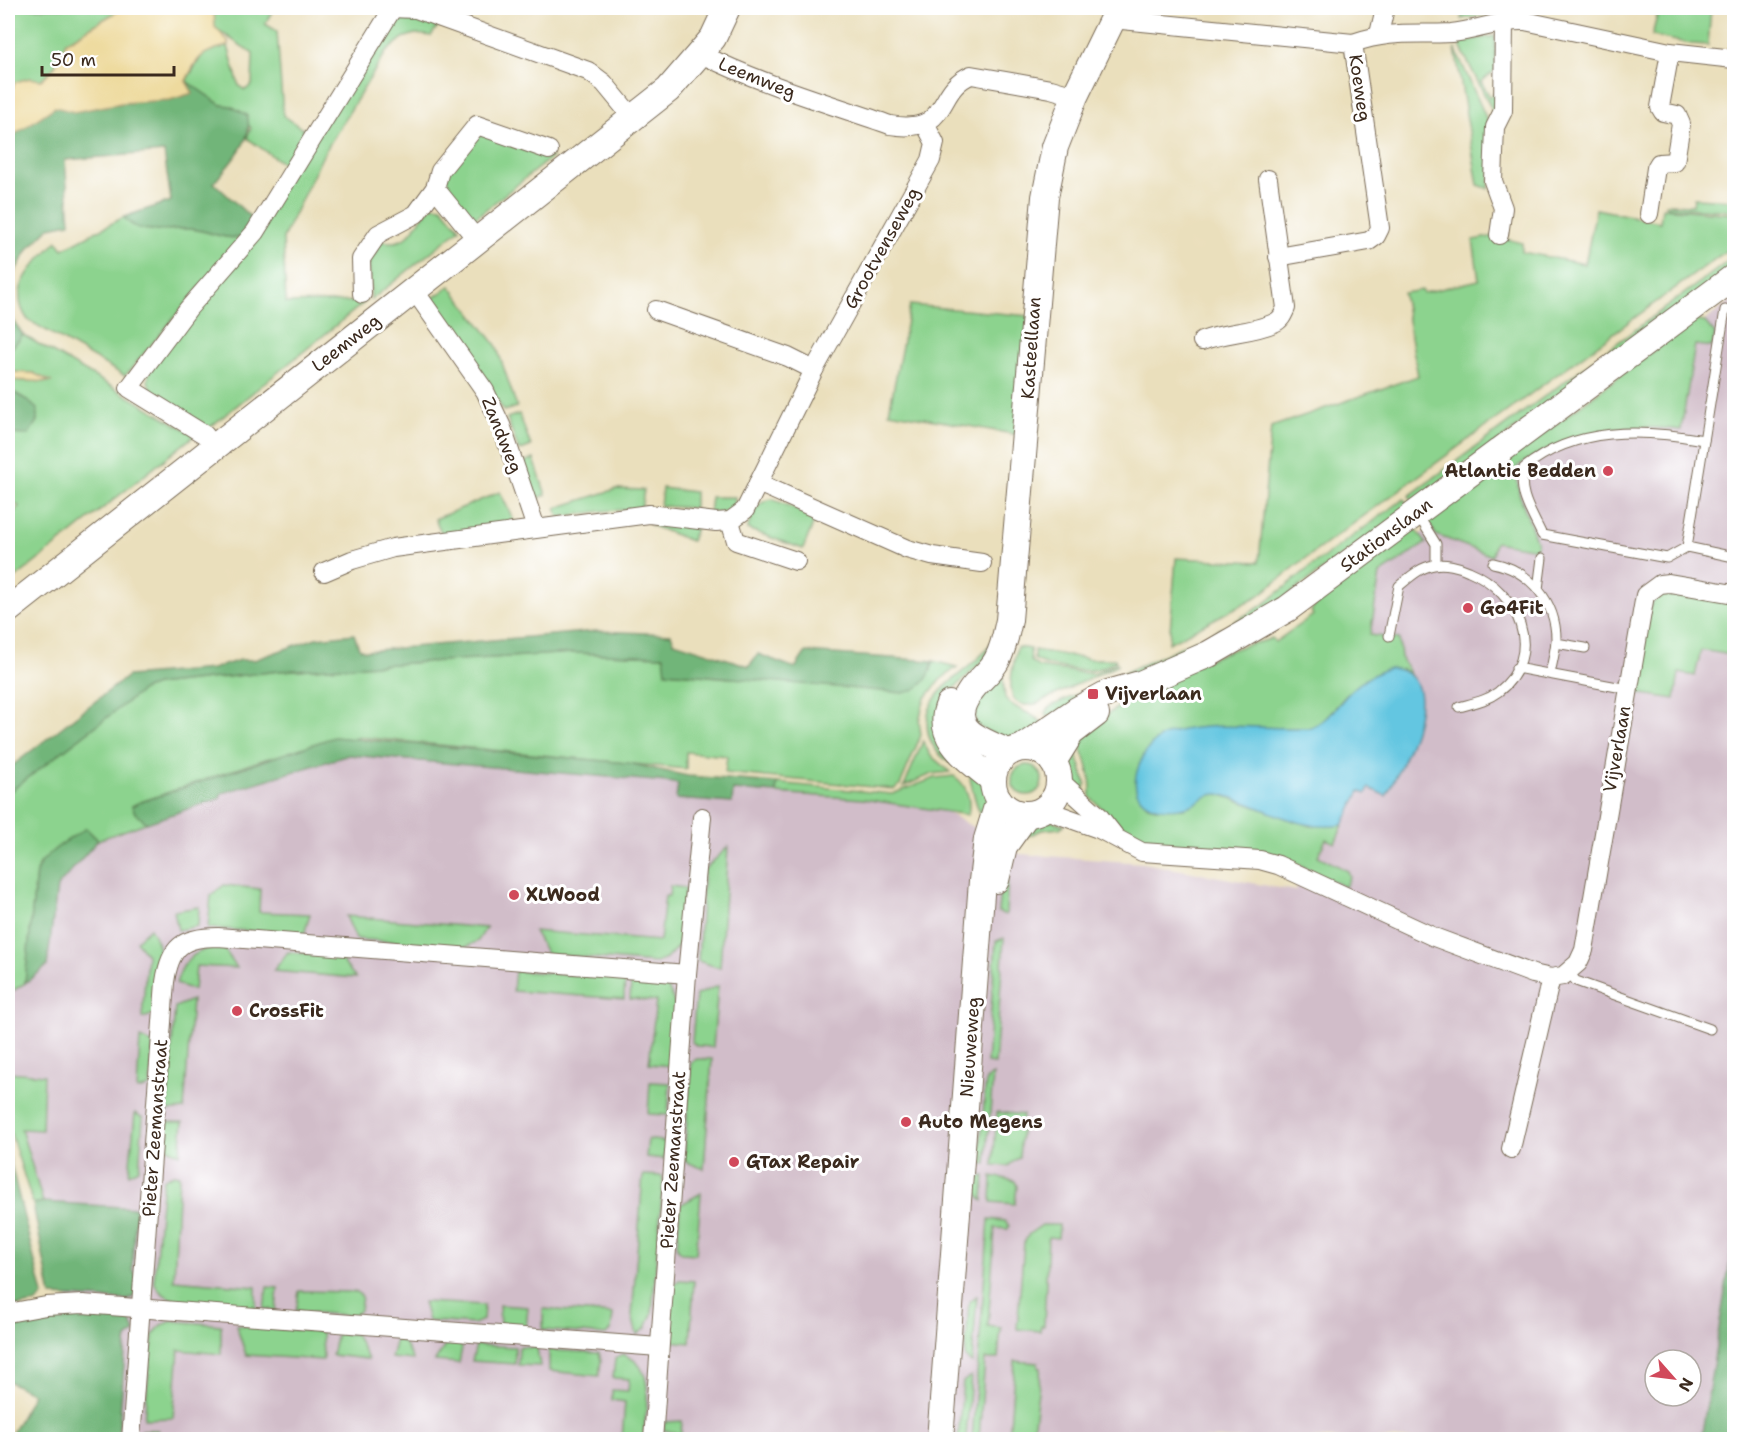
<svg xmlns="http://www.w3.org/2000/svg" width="1742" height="1447" viewBox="0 0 1742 1447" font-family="'Shantell Sans',sans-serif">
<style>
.industrial{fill:#d1bdc9;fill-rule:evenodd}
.green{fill:#8cd38e;stroke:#647e56;stroke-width:1.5}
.forest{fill:#71b579;stroke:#56704c;stroke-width:1.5}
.sand{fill:#eeda9e;stroke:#94825e;stroke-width:1.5}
.water{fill:#63c6e1;stroke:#4f7880;stroke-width:1.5}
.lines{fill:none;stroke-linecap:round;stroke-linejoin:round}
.lane-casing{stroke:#786955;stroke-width:11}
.street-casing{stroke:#786955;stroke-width:20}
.secondary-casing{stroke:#786955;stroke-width:28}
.lane{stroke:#fff;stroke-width:9}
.street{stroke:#fff;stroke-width:18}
.secondary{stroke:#fff;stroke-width:26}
.poi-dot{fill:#d1495b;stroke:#fff;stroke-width:2}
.labels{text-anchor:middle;stroke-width:6;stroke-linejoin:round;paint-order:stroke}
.street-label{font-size:18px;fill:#3b2a1e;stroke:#fff}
.poi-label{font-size:18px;font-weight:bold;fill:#3b2a1e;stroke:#fff;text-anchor:start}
</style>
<rect width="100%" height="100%" fill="#fff"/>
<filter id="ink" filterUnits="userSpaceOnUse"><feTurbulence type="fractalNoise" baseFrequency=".0167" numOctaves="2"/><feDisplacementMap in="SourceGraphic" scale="12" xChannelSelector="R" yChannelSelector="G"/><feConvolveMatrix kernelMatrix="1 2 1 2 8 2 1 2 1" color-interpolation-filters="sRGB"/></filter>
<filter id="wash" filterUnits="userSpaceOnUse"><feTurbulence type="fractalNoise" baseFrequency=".008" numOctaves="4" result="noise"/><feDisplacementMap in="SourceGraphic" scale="24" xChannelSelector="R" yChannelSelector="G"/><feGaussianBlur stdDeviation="1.35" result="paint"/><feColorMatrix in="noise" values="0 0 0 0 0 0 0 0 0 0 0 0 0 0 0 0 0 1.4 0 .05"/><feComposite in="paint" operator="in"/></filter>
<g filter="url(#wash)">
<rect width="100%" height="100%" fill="#eadfbc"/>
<path class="industrial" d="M1734 298V1439H112L8 1106V940L51 880 117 823 341 747 936 806 1020 854 1143 863 1296 891 1358 579 1589 413ZM1655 1360H1691V1396H1655Z"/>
<g class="green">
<path d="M8 8H123L66 42 54 68 41 80 15 82 8 98Z"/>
<path d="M214 8H274L265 24 277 31 283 115 310 134 289 168 247 138 251 128 231 106 221 105 186 81 204 52 228 46 239 86 245 90 252 85 253 54 214 27Z"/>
<path d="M1464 8H1524L1461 19Z"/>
<path d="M1659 8H1711L1708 45 1691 44 1652 36Z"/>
<path d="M407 16 440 23 431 36 415 34 403 38 386 52 324 153 283 238 286 303 366 301 209 428 153 392 148 382 149 372 392 26Z"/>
<path d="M1495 36 1496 70 1481 82 1490 97 1500 89 1497 120 1458 42Z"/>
<path d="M1455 48 1492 131 1489 189 1478 185Z"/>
<path d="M483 133 552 157 470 222 443 189C448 165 464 147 483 133Z"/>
<path d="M1694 198 1734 200V211L1666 207V204L1693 205Z"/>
<path d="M433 206 442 207 460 229 371 300 369 262 382 241C413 248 413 221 433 206Z"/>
<path d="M1662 208 1734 214V245L1301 562 1258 596 1169 643 1176 558 1259 562 1271 427 1418 376 1403 293 1422 290 1423 293 1479 280 1473 240 1495 236 1522 243V252L1585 264 1596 209 1660 222Z"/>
<path d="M124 217C128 223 136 228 143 229 159 232 176 228 191 229 210 231 224 240 242 237L125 376 28 320C5 288 35 264 57 241L63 249Z"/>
<path d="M1734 257V267L1414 504 1409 496Z"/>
<path d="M450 286 496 345 517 407 504 411 430 300Z"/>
<path d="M910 305 1029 316 1019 435 889 412Z"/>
<path d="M1694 320 1705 322 1715 334 1712 347 1695 345 1681 430C1624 422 1570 433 1521 464L1516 468 1519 493 1537 543 1536 549 1495 542 1492 556 1436 535 1427 521Z"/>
<path d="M23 335 195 435 8 584V520L19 506 8 500V434L11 435 36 409 27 400 8 389V380L50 382 33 373 8 372V352Z"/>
<path d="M519 414 531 446 519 451 507 418Z"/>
<path d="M534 459 546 495 536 499 523 462Z"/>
<path d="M662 488 694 492V508L660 506Z"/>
<path d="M616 489 644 490 641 509 603 511 559 517 556 508Z"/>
<path d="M500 492 514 521 443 536 435 519Z"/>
<path d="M711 497H735L734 508 728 512 709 514Z"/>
<path d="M772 499 816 517 803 549 747 529C753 515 755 502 772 499Z"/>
<path d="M1404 499 1410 507 1245 626 1047 717 1046 712 1051 706 1225 627 1263 605 1310 567Z"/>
<path d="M668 523 696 528 691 541 650 525Z"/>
<path d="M1415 528 1426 543 1380 574 1370 635 1399 639 1401 657 1410 674 1402 669 1349 692 1321 724 1308 728H1208L1174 732 1155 741 1139 764 1136 788 1148 806 1156 808H1184L1208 794H1219L1311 826 1343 825 1335 843 1326 839 1318 856 1348 871 1350 877 1345 887 1296 863 1266 853 1138 842 1090 797C1093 783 1086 750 1075 740 1119 700 1185 667 1240 647 1251 643 1261 643 1272 638L1275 642 1313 615 1311 611 1331 586Z"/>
<path d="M1671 590 1734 600 1732 655 1701 650 1695 676 1679 673 1675 699 1636 693 1650 606 1660 595Z"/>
<path d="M991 643 986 658 945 697 960 769C945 761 931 749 928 732 920 688 972 674 991 643Z"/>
<path d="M1017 647 1030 649 1031 661 1039 667 1093 674 1117 663 1118 665 1036 704C997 713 1014 666 1017 647Z"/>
<path d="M1034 650 1090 659H1115L1116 661C1109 664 1101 669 1094 670 1083 672 1042 666 1034 659Z"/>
<path d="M574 653 665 656 667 672 729 678 931 671 933 661 957 667 940 680 924 700 919 721 921 735 900 785 894 789 725 773 727 756 686 752V769L359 737 265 759 138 803 132 806 146 823 98 840 86 829 39 864 36 872 25 983 8 994V793L143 689 156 685 279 671Z"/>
<path d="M1002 669 1005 698C1016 712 1033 711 1044 725 1009 745 1012 745 976 725L975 709Z"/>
<path d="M923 741 930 755 950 772 932 774 904 786Z"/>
<path d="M1075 749 1086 784 1083 792 1070 777 1065 764Z"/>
<circle cx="1027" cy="780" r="15"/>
<path d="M969 773 985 784 988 801 983 818C978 815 970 780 969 773Z"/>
<path d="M954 776C967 785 971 799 968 815L863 799 776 793 777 783 892 794 935 778Z"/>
<path d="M1044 819 1064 825 1060 828 1042 830 1023 838 1034 822Z"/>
<path d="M728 847 720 968 698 961 704 870Z"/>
<path d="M1002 869 1008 870 1006 915 998 912Z"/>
<path d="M224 885 260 889 259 912 310 914 304 935 208 928 211 895Z"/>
<path d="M670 886 685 888 680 944 666 959 656 963 547 954 534 931 660 941 665 896H669Z"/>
<path d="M199 907 198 926 178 930 174 911Z"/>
<path d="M346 916 486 928 478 941 466 947 356 939Z"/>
<path d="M150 928C167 952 158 986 156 1014L142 1018 147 955 136 941Z"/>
<path d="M1004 938 1003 954 995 1064 987 1063 996 941Z"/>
<path d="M213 947H223L237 968 196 966 194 990 176 984C182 962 191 953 213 947Z"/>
<path d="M288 952 338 956 356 978 273 971Z"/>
<path d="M515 971 625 978 624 999 513 991Z"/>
<path d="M631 979C640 980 651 979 659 982 685 992 673 1045 672 1066L649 1064 656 1001 630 999Z"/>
<path d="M718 986 713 1047 697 1046 692 1042 696 995Z"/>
<path d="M192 1000 184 1109 167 1111 175 1007Z"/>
<path d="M140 1038 153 1044 150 1087 137 1090Z"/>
<path d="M697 1059H712L704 1169 684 1161 691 1062Z"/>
<path d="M8 1072 44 1075 42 1130 21 1129 43 1202 33 1204 8 1125Z"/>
<path d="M993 1075 986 1164 979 1163 986 1079Z"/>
<path d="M650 1082 670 1083 668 1115 648 1114Z"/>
<path d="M997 1112 1023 1115 1019 1157 1008 1166 993 1165Z"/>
<path d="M135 1113 143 1118 139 1169 129 1174Z"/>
<path d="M166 1122H183L180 1154 164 1146Z"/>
<path d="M648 1139 666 1142 664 1159 646 1157Z"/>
<path d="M173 1174 179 1175 174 1280 256 1287V1309C229 1307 160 1311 154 1280L163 1180Z"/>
<path d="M643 1175 662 1176 663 1180 652 1314 646 1328 637 1335 632 1316Z"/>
<path d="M985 1176 983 1201 977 1194 978 1177Z"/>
<path d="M992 1176 1015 1181 1017 1186 1015 1204 991 1202Z"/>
<path d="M701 1193 696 1254 682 1253 677 1248 680 1205Z"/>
<path d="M989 1219 1005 1221 1009 1226 1008 1229 995 1228 988 1326 1001 1328 998 1359H985L979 1439H972Z"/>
<path d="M1042 1225H1059L1058 1238 1048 1237 1044 1326H1041L1040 1331 1017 1329 1024 1243 1029 1234Z"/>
<path d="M679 1280 694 1281 690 1343 669 1341 673 1285Z"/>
<path d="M267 1287 278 1288 276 1310 264 1309Z"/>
<path d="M299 1291 356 1292 362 1296 360 1310 354 1316 296 1311Z"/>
<path d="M977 1296 972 1363 965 1358 969 1301Z"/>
<path d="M423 1302 484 1305 483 1320 474 1324 428 1321Z"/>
<path d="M499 1305 528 1307 526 1329 500 1327Z"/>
<path d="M543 1309 613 1314 611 1330 606 1335 543 1330Z"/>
<path d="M173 1321 221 1325V1354L179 1350 173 1418 144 1419 153 1335 161 1325Z"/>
<path d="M236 1325 322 1332 323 1360 246 1355Z"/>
<path d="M337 1333 355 1334 368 1359 332 1355Z"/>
<path d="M396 1339 404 1343 413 1360 391 1358Z"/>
<path d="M448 1341 459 1342 462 1348 459 1363 435 1361Z"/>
<path d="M476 1345 515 1347V1364L472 1361Z"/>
<path d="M519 1347 537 1348 540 1366 518 1365Z"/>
<path d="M549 1350 599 1353 601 1360 599 1376 549 1371Z"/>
<path d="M622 1354C659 1366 645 1409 643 1439H622L625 1402 612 1400V1390L628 1391 629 1379 613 1378 615 1359Z"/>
<path d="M1015 1361 1038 1363V1367L1041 1368 1032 1439H1009Z"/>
<path d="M971 1376 966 1439H958L963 1382Z"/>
<path d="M682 1421 681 1434 663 1430 665 1422Z"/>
<path d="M142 1430H158L157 1439H142Z"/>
</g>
<g class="forest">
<path d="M186 81 221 105 231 106 247 115C255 141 229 163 214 183L255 221 242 237C224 240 210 231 191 229 176 228 159 232 143 229 136 228 128 223 124 217L171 201 164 152 65 160 70 223 50 227 29 248 8 283V139L55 107C77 114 101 105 123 103 148 101 169 101 192 93Z"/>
<path d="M8 312 23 335 8 352Z"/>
<path d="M8 389 27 400 37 409V421L28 435 8 434Z"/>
<path d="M597 631 671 634 674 642 749 666 758 654 795 668 806 652 933 661C930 679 921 690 903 693L666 672 664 656 574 653 279 671 156 685 143 690 8 793V769L128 676 212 669 240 660H254L316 638 354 634 359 648 365 651Z"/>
<path d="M334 737 628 763 688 776 777 783 776 793 733 790 732 803 676 799 678 784 667 782 349 755 222 793 220 798 147 823 135 813 132 806 138 803Z"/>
<path d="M86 828 98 840 57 887 47 966 25 983 36 872C43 853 69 840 86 828Z"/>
<path d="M8 1152 43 1295 37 1303 8 1308Z"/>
<path d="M43 1202 136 1208 132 1269 138 1279 136 1295 128 1300 51 1296 33 1204Z"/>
<path d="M1734 1237V1439H1701Z"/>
<path d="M103 1312 129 1317 135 1332 127 1338 125 1352 118 1439H9L33 1394 8 1381V1320L43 1314Z"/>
</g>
<g class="sand">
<path d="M123 8H214L215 27 228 41V46C200 52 198 57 186 81L193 93 170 100 122 103 74 112 55 107 8 139V98L15 82 30 78 41 80 54 68 66 42Z"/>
<path d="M8 372 33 373 52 382 8 380Z"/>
</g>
<path class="water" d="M1389 668C1452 673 1402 765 1386 796L1369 788 1366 794 1360 791 1343 825C1299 833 1261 804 1219 794 1202 794 1200 804 1186 807 1152 814 1123 800 1141 761 1147 747 1158 736 1174 732 1214 721 1267 729 1308 728 1327 722 1335 708 1348 694 1359 682 1374 673 1389 668Z"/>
</g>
<g filter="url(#ink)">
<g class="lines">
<g class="lane-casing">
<g id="lane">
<path d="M1725 310 1687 547 1734 557"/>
<path d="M1418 515 1436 544V564"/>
<path d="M1687 547 1667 558 1542 535C1532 513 1517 493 1524 468 1575 426 1643 429 1704 440"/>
<path d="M1493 563C1530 570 1557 603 1556 641 1555 652 1552 664 1550 674"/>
<path d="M1538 589 1542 558"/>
<path d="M1389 636 1399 586C1409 578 1420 567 1434 565 1445 563 1459 566 1469 571 1518 591 1547 654 1498 692 1486 701 1473 703 1459 707"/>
<path d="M1556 643 1585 648"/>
<path d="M1516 668 1628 689"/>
<path d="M1569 973 1576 981 1710 1029"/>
</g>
</g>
<g class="street-casing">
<g id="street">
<path d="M390 8 416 9 588 71 604 83 632 117"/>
<path d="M1112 19 1353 43 1380 228 1376 236 1369 241 1278 257"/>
<path d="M1379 34 1385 8"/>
<path d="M1353 43C1391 30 1413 35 1451 33 1477 31 1498 20 1525 21L1670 52 1734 59"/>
<path d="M701 54C761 84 827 103 890 125 952 135 934 90 971 75L1051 89 1075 96"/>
<path d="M435 188 478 241"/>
<path d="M1649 214 1656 168 1659 163 1675 162 1681 124 1677 115 1663 112 1660 107 1670 52"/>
<path d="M1499 235 1503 208 1493 181 1495 127 1503 111 1504 20"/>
<path d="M414 290 485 391 501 425 536 528"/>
<path d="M362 294 361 259 378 234 416 214 435 188 440 171 477 125 549 150"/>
<path d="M656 310 788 357 814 370"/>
<path d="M1202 341C1225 332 1252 333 1274 323 1281 320 1283 315 1286 308L1268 179"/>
<path d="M215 447 205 435 129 388 188 309 255 232 393 8"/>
<path d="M758 483 907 549 932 556 982 563"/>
<path d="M730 521 736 541 796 561"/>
<path d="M324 572 352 560 393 548 649 514 716 522 730 521 745 510 814 370 931 160 935 143 925 124"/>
<path d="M1059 780 1099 816 1114 835"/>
<path d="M1043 809 1099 829 1142 852 1260 860 1278 865 1434 937 1533 974 1551 978 1563 976 1578 963 1584 950 1645 595 1660 584 1669 583 1734 594"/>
<path d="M1511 1149 1551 978"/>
<path d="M8 1313 46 1306 83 1304 659 1347"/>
<path d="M131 1440 165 982C170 947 182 937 218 937L687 974"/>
<path d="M653 1440 687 974 702 817"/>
</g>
</g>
<g class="secondary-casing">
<g id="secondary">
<path d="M8 610 668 90 713 38 727 8"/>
<path d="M949 704C934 738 969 760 992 779"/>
<path d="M1023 747 1077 710 1108 693 1140 684 1209 654 1287 609 1734 277"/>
<circle cx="1026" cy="781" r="33"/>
<path d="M1008 752C980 740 944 729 970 692 978 680 990 673 997 660 1004 647 1006 634 1009 620L1045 197 1055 147 1075 96 1118 8"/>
<path d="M1053 762 1071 733 1096 714"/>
<path d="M996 880 1004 846 1027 814"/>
<path d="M940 1440 982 881 987 839 999 800"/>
</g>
</g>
<use href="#lane" class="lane"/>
<use href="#street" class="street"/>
<use href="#secondary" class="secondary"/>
</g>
</g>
<g class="poi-dot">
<circle cx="1608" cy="471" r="6"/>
<circle cx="1468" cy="608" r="6"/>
<rect x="1087" y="688" width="12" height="12" rx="3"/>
<circle cx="514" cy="895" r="6"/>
<circle cx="237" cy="1011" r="6"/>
<circle cx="906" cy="1122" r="6"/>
<circle cx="734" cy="1162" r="6"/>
</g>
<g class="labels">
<g class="street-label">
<text transform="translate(757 78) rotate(22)" y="6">Leemweg</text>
<text transform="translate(1360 88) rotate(82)" y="6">Koeweg</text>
<text transform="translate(882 248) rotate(-61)" y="6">Grootvenseweg</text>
<text transform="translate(346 343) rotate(-38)" y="6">Leemweg</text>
<text transform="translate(1031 348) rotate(-86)" y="6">Kasteellaan</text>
<text transform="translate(502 435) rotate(68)" y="6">Zandweg</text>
<text transform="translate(1386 535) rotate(-37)" y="6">Stationslaan</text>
<text transform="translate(1617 749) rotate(-80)" y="6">Vijverlaan</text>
<text transform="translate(970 1047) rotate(-86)" y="6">Nieuweweg</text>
<text transform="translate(155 1128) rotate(-86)" y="6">Pieter Zeemanstraat</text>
<text transform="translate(673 1160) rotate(-86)" y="6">Pieter Zeemanstraat</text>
</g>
<g class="poi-label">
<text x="1596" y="477" text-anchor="end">Atlantic Bedden</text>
<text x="1480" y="614">Go4Fit</text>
<text x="1105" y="700">Vijverlaan</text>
<text x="526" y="901">XLWood</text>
<text x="249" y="1017">CrossFit</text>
<text x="918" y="1128">Auto Megens</text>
<text x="746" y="1168">GTax Repair</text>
</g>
</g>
<rect width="1742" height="1447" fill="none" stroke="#fff" stroke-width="30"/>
<g transform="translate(1673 1378) rotate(118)"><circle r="28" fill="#ffffff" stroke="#b1aaa5" stroke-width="1.5"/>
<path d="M0-4.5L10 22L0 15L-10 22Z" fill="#d1495b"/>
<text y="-9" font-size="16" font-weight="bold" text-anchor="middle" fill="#3b2a1e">N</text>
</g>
<path d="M42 66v9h132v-9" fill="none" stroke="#3b2a1e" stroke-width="3"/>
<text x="51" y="66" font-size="18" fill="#3b2a1e" stroke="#ffffff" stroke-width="4.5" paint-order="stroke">50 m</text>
</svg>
